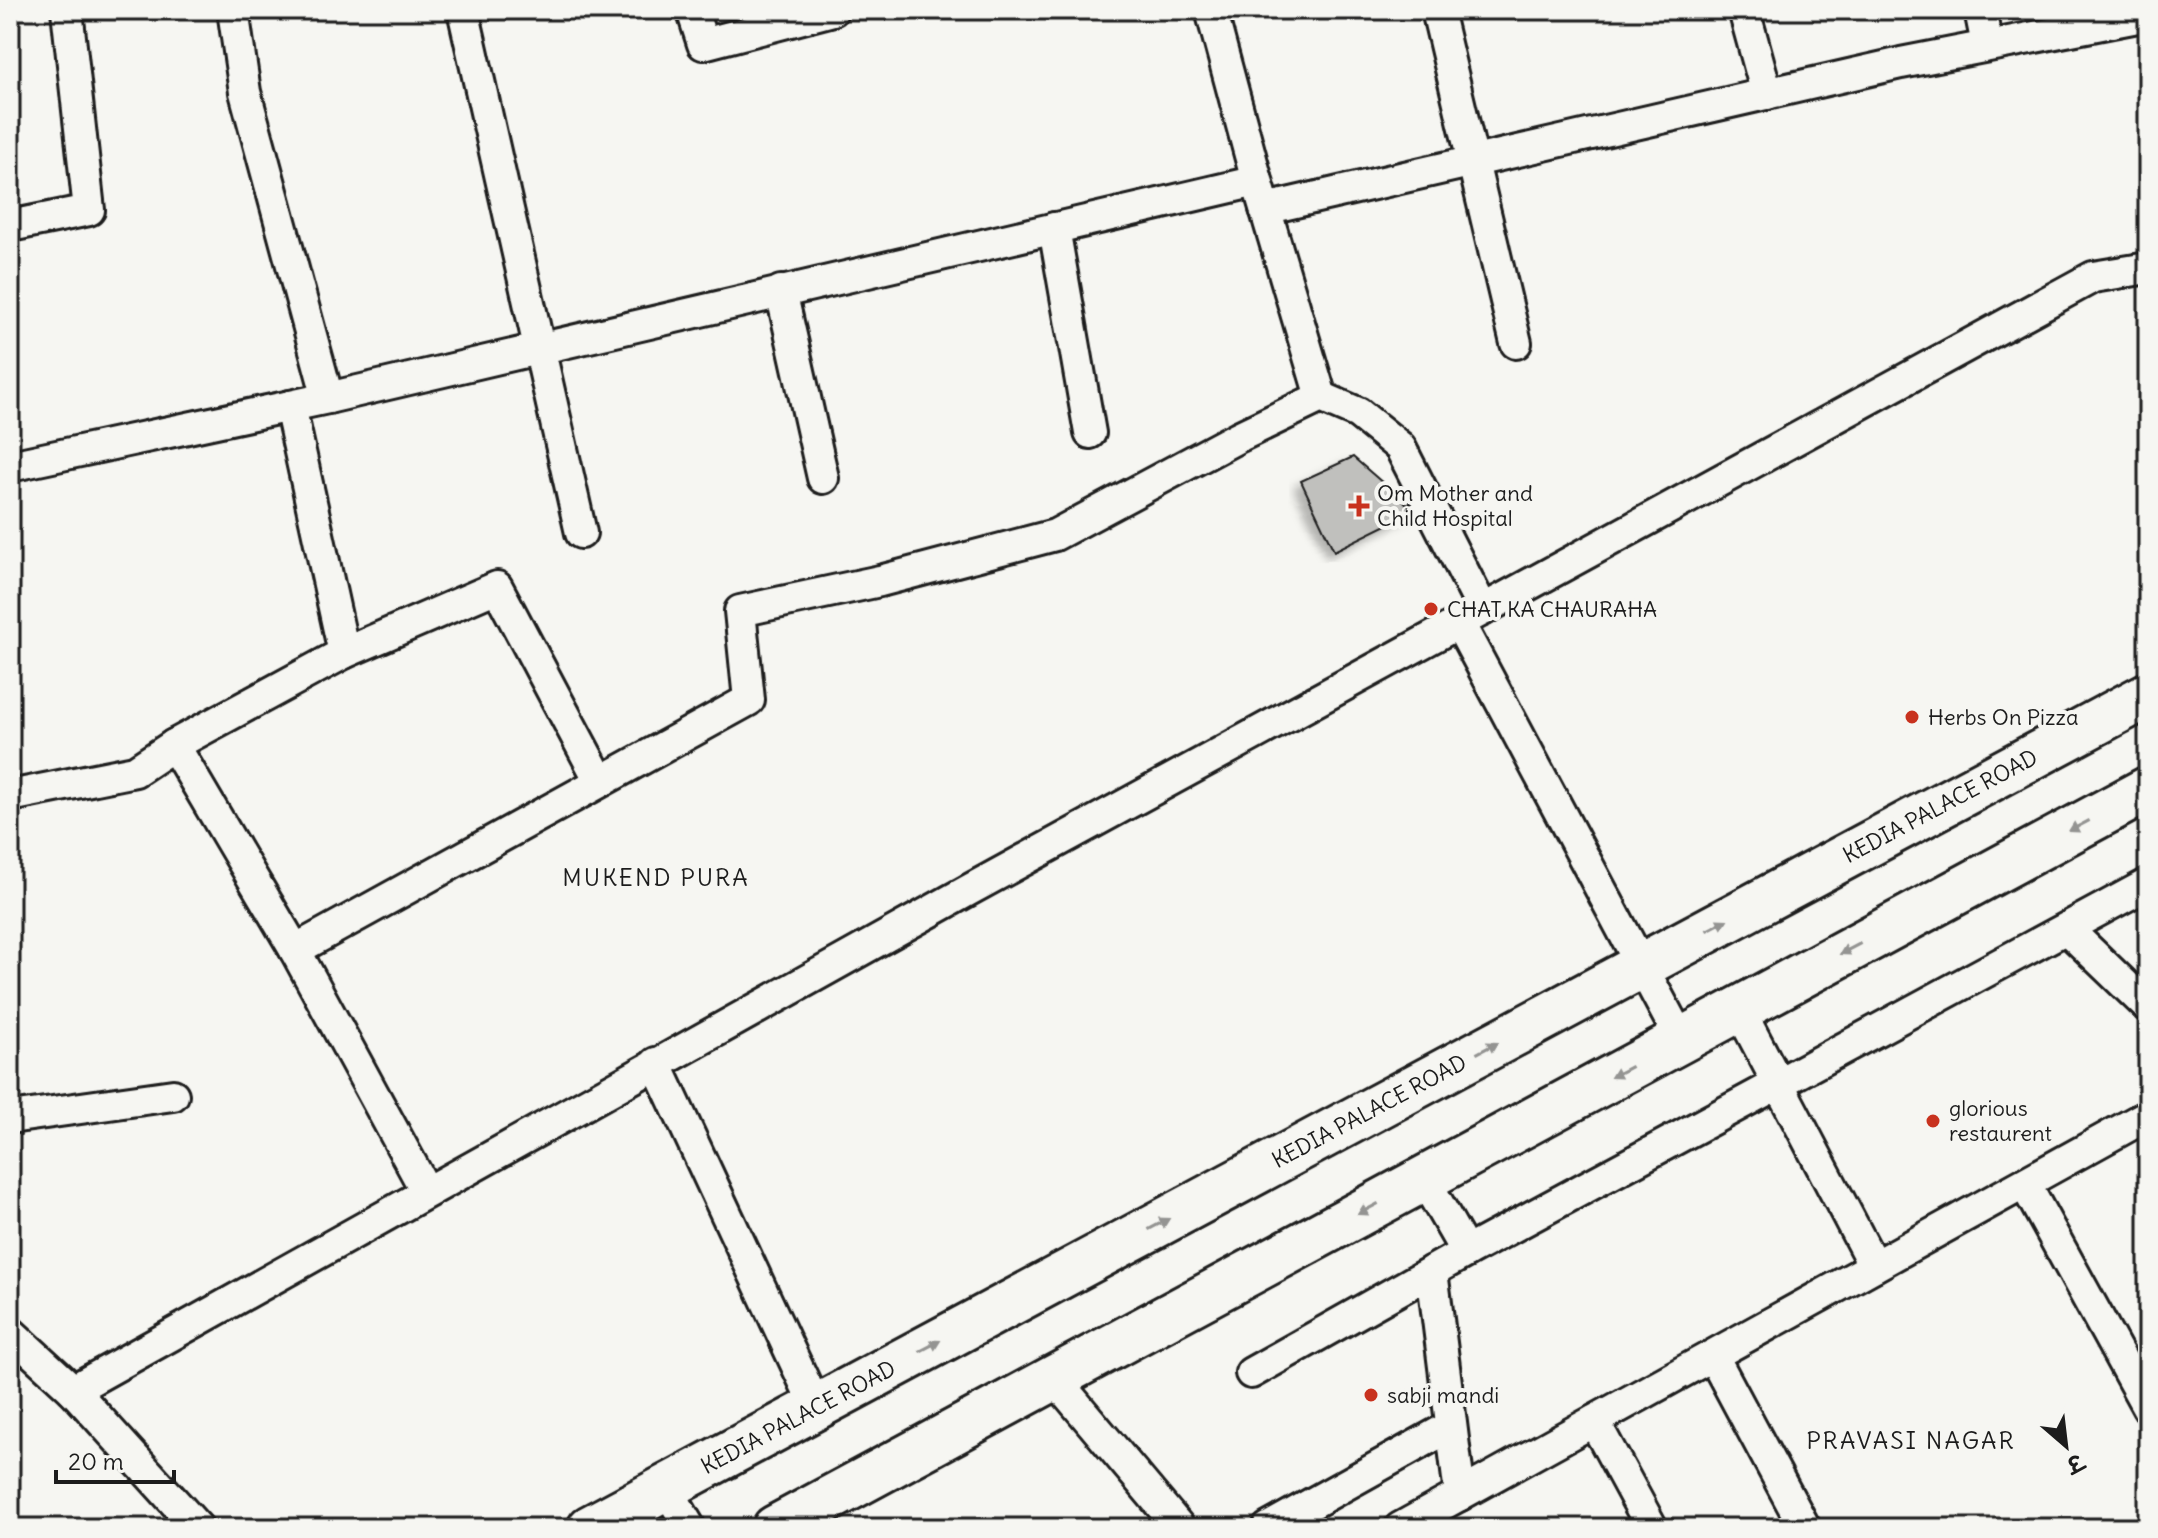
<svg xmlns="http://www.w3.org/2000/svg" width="2158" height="1538" viewBox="0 0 2158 1538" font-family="Delius,'Playpen Sans Deva',sans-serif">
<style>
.building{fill:#c0c0bd;stroke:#1c1c1c;stroke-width:2;filter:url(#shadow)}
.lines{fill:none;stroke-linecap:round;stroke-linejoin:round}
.street-casing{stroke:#1c1c1c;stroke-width:36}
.secondary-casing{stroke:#1c1c1c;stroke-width:50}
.street{stroke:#f6f6f2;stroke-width:30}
.secondary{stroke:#f6f6f2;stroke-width:44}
.oneway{fill:#949492}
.poi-dot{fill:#c8321e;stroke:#f6f6f2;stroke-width:3}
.labels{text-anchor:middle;stroke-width:8;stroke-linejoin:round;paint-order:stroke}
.poi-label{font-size:22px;fill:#1c1c1c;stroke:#f6f6f2;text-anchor:start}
.street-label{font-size:22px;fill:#1c1c1c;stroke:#f6f6f2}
.neighbourhood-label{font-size:24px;letter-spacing:2px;fill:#1c1c1c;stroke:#f6f6f2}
</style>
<defs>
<filter id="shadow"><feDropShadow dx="-7" dy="7" stdDeviation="4" flood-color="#0004"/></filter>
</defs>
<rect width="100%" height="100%" fill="#f6f6f2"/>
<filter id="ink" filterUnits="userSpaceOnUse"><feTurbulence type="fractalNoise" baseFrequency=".0125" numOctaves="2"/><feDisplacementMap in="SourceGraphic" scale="16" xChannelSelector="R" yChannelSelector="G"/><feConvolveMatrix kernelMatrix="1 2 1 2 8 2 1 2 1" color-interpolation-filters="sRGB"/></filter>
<g filter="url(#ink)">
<path class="building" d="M1353 457 1415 511 1334 551 1301 481Z"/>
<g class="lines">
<g class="street-casing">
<g id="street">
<path d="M233 10 245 92 328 398"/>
<path d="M463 10 581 533"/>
<path d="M692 10 703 44 833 10"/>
<path d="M1211 10 1257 181"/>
<path d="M1437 10 1516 343"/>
<path d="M1744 10 1767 94"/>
<path d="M1980 10 1987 45"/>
<path d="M1265 209 1901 63 2148 15"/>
<path d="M10 226 89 210 67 10"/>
<path d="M1054 228 1090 433"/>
<path d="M781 291 823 478"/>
<path d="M290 406 344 653"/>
<path d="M10 466 328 398 1257 181 1321 397"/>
<path d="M1459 623 1681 1040"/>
<path d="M174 745 295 950 426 1191"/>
<path d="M10 796 135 771 174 745 344 653 497 587 600 781"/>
<path d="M2067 929 2148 1007"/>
<path d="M295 950 749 700 740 611 880 581 1055 535 1238 437 1321 397 1358 413 1400 447 1483 610"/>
<path d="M1739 1009 1874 1266"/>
<path d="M656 1063 816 1407"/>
<path d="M10 1118 173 1095"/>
<path d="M1424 1179 1466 1252"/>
<path d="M2025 1184 2148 1408"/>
<path d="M1432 1271 1460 1495"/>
<path d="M10 1332 73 1390 198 1528"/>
<path d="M1714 1358 1805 1528"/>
<path d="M1251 1373 1466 1252 2148 884"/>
<path d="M1054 1378 1180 1528"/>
<path d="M73 1390 969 890 2093 277 2148 268"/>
<path d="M1594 1421 1652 1528"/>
<path d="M666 1487 690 1528"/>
<path d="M1268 1528 1451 1426"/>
<path d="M1400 1528 2148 1115"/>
</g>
</g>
<g class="secondary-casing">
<g id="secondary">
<path d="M590 1528 2148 695"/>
<path d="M775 1528 2148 789"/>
</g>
</g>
<use href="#street" class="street"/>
<use href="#secondary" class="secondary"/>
</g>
<defs><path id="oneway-solid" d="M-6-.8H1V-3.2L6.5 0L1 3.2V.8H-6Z" transform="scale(2)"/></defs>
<g class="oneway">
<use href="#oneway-solid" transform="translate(2079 826) rotate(152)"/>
<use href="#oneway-solid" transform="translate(1717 925) rotate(-28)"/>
<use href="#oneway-solid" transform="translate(1850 949) rotate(152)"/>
<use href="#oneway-solid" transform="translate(1487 1048) rotate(-28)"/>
<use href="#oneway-solid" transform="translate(1621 1072) rotate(152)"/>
<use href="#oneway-solid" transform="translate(1368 1209) rotate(152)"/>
<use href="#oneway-solid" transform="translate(1159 1224) rotate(-28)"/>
<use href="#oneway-solid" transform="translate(930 1346) rotate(-28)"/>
</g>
</g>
<g class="poi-dot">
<path d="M1355 494h8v8h8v8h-8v8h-8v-8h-8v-8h8z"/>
<circle cx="1431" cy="609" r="8"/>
<circle cx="1912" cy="717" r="8"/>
<circle cx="1933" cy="1121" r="8"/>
<circle cx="1371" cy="1395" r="8"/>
</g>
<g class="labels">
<g class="poi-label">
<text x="1377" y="501">Om Mother and<tspan x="1377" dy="25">Child Hospital</tspan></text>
<text x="1447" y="617">CHAT KA CHAURAHA</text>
<text x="1928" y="725">Herbs On Pizza</text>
<text x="1949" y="1116">glorious<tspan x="1949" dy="25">restaurent</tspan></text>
<text x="1387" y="1403">sabji mandi</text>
</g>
<g class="street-label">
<text transform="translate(1940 806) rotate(-28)" y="8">KEDIA PALACE ROAD</text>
<text transform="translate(1369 1111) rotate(-28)" y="8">KEDIA PALACE ROAD</text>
<text transform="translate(798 1417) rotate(-28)" y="8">KEDIA PALACE ROAD</text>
</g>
<g class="neighbourhood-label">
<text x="656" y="886">MUKEND PURA</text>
<text x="1911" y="1449">PRAVASI NAGAR</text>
</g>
</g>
<rect width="2158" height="1538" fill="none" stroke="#f6f6f2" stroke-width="40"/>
<rect x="20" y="20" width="2118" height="1498" fill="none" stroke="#1c1c1c" stroke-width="3" filter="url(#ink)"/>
<g transform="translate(2066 1446) rotate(152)" stroke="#f6f6f2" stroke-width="6" paint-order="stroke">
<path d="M0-6L14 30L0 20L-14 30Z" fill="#1c1c1c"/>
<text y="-12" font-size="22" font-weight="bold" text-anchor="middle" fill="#1c1c1c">उ</text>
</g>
<path d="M56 1470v12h118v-12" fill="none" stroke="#1c1c1c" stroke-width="4"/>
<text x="68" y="1470" font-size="24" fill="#1c1c1c" stroke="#f6f6f2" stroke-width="6" paint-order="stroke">20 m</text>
</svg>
